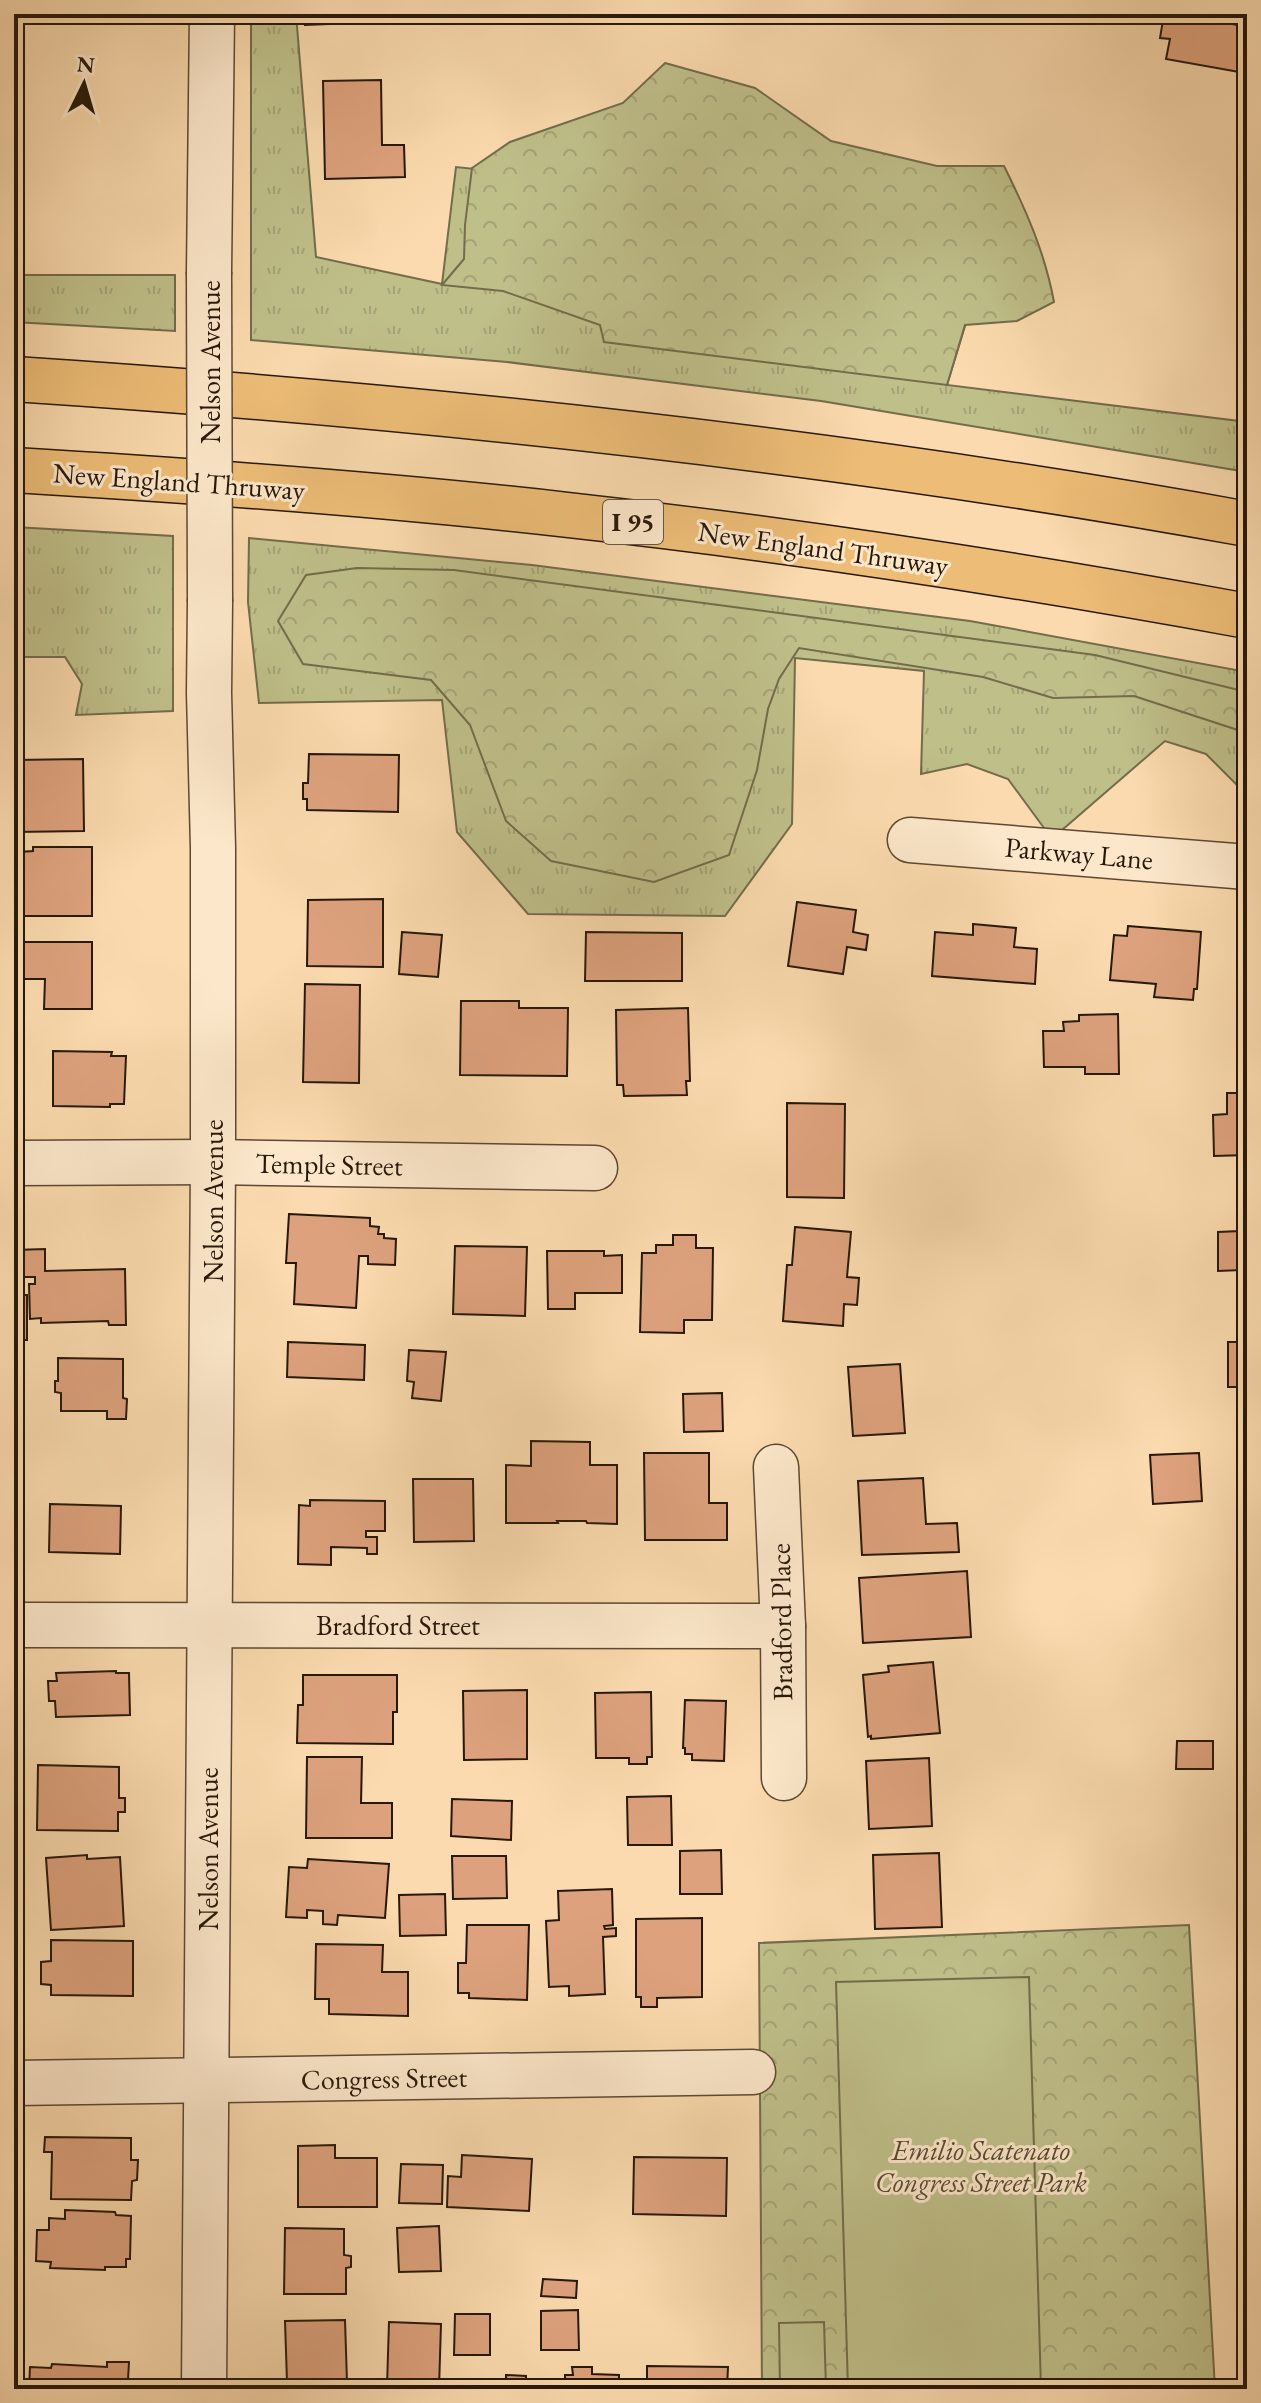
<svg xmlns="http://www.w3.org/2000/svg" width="1261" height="2403" viewBox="0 0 1261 2403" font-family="'EB Garamond',serif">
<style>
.grass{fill:url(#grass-tufts);stroke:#746c4a;stroke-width:2}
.forest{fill:url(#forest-crowns);stroke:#746c4a;stroke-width:2}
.pitch{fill:#bfbf8a;stroke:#746c4a;stroke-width:2}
.building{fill:#dda27d;stroke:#281809;stroke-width:2}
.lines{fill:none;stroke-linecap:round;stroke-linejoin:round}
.minor-casing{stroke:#5c4832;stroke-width:47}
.highway-casing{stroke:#281809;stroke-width:47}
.minor{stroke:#fce7ca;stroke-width:44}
.highway{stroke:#edbd77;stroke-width:44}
.minor-bridge-casing{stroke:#5c4832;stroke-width:47;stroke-linecap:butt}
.minor-bridge{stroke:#fce7ca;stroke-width:44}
.labels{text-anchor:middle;stroke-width:6;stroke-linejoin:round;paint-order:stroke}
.shield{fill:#fce7ca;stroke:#685643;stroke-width:2}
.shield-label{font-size:26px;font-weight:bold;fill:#281809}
.street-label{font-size:28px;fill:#281809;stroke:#fce7ca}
.park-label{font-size:28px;font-style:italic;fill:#554a30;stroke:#fce7ca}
</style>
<defs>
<pattern id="grass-tufts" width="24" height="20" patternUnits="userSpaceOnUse" patternTransform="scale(2)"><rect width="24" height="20" fill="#bfbf8a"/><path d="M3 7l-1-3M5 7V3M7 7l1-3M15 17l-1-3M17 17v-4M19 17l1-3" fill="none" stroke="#a4a376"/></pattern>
<pattern id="forest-crowns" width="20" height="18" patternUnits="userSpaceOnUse" patternTransform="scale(2)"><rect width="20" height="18" fill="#bfbf8a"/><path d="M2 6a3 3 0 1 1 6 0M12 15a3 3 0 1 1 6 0" fill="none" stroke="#a4a376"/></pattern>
</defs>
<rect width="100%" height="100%" fill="#fadaae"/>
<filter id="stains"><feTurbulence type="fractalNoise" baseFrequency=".0025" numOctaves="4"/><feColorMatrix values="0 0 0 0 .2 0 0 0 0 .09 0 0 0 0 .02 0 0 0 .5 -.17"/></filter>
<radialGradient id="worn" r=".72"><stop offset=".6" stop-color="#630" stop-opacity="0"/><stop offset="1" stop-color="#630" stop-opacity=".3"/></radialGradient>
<g class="grass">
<path d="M251 14H296L316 257 442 284 456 167 997 221 947 385 1247 422V472L821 401 507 362 251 340Z"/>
<path d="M14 275H175V331L14 322Z"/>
<path d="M14 527 173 536V711L76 715 82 684 65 657H14Z"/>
<path d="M249 538 532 565 970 621 1247 672V795L1206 754 1165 741 1062 830 1047 832 1008 779 967 764 921 774 924 671 795 658 792 824 725 916 528 914 457 832 442 700 259 703 248 602Z"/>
</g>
<g class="forest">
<path d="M665 63 755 88 831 141 937 166H1004C1026 210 1045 253 1054 302L1017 321 965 325 947 385 604 342 600 325 503 291 442 285 464 259 465 225 472 168 510 142 623 103Z"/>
<path d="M357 568 454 570 1095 655 1247 692V733L1134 696 1053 698 983 677 799 648 779 679 768 709 757 770 729 855 654 882 551 861 506 821 470 725 431 680 303 664 278 621 306 575Z"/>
<path d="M1189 1925 1215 2389H762L759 1943Z"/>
</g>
<g class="pitch">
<path d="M1029 1977 1041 2389H848L836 1982Z"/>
<path d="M824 2322 826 2389H780L779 2323Z"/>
</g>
<g class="building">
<path d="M305 14H354L355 23 305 25Z"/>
<path d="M1164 14H1234L1232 24 1247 27 1245 73 1166 59 1170 39 1160 38Z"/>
<path d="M381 80 382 145H404L405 177 325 179 323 81Z"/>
<path d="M309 754 399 755 398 812 307 810V799H303V783H308Z"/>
<path d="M83 759 84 831 15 832 14 760Z"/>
<path d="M33 847H92V916H19V852L33 851Z"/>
<path d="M383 899V967L307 966 308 900Z"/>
<path d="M797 902 856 910 853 932 868 935 866 950 847 947 843 974 788 966Z"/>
<path d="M973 924 1016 928 1014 947 1037 949 1035 984 932 976 935 932 973 935Z"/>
<path d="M1128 926 1201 932 1197 989H1194L1193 1000 1154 997 1156 984 1110 980 1114 935 1127 936Z"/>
<path d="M402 932 442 935 438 977 399 974Z"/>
<path d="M586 932 682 933V981H585Z"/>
<path d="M24 942H92V1009H44L45 979H24Z"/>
<path d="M305 984 360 985 359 1083 303 1082Z"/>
<path d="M461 1001H519V1008H568L567 1076 460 1075Z"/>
<path d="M688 1008 690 1081H686L687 1095 624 1096 623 1085H617L616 1010Z"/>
<path d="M1118 1014 1119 1074H1085V1067H1044L1043 1031H1064L1063 1022 1079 1021V1015Z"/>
<path d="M14 1026H22L20 1059 14 1058Z"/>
<path d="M53 1051 112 1052 111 1056H126L124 1104H110V1107L53 1106Z"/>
<path d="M1227 1093H1247V1155L1214 1156 1213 1115 1227 1114Z"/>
<path d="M787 1103 845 1104 844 1198 787 1197Z"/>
<path d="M289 1214 370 1218V1226L379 1227 378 1234H384V1238L396 1239 395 1265 368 1264V1256H359L356 1308 294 1304 296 1263H286Z"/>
<path d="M1239 1218H1247V1277H1242V1270L1218 1271V1232L1240 1231Z"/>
<path d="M795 1227 851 1232 847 1277 859 1278 857 1305 844 1304 843 1326 783 1321 787 1265H792Z"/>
<path d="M673 1235H696V1248H713L712 1320H684V1333L640 1332 642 1253H656V1245H673Z"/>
<path d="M455 1246 527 1247 525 1316 453 1314Z"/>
<path d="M45 1249V1271L125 1269 126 1325H109L108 1321 41 1323V1318L30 1319 29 1284H35V1277H14V1250Z"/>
<path d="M547 1251H604V1256L622 1255V1293H575V1309H548Z"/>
<rect x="14" y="1295" width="13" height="45"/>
<path d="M1245 1325H1247V1387H1228V1342H1245Z"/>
<path d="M288 1342 365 1345 364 1380 287 1377Z"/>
<path d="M409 1350 446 1352 441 1401 412 1398 414 1382 407 1381Z"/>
<path d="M58 1358 123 1359V1398L127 1399 126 1419H107V1411H61V1393L55 1392V1381H58Z"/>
<path d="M900 1364 905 1433 853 1436 848 1367Z"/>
<path d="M722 1393 723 1431 684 1432 683 1394Z"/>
<path d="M531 1441 590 1442V1465H617V1524L587 1523 586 1521H557L558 1523H506V1465L531 1466Z"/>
<path d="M644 1453H709V1503H727V1540H645Z"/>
<path d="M1199 1453 1202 1501 1153 1504 1150 1455Z"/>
<path d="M923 1478 926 1524 957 1523 959 1552 862 1555 858 1481Z"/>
<path d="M413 1479H473L474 1541 414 1542Z"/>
<path d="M310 1500 385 1501V1531H366V1537H377V1554H367V1548L331 1547V1565L298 1564 299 1505 310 1506Z"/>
<path d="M50 1504 121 1506 120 1554 49 1552Z"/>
<path d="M22 1507 23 1548H14V1508Z"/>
<path d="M967 1571 971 1637 863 1643 859 1578Z"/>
<path d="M933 1662 940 1733 871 1739V1736L868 1737 863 1675 889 1672 888 1666Z"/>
<path d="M116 1671V1673H129L130 1715 56 1717 55 1701H49L48 1681H57L56 1673Z"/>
<path d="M303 1675H397V1712H393V1744L297 1743 298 1705H303Z"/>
<path d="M527 1690V1759L464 1760 463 1691Z"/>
<path d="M651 1692 652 1757H647V1764H629V1758H596L595 1693Z"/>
<path d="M685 1700 726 1701 724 1761 692 1760V1754H685V1748H683Z"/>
<path d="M1177 1741H1213V1769H1176Z"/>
<path d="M307 1757H362L361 1803H392V1838H306Z"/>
<path d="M929 1758 932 1826 869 1829 866 1761Z"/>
<path d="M38 1765 119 1767V1798H125V1812H118V1831L37 1830Z"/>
<path d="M671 1796 672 1845H628L627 1797Z"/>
<path d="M452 1799 512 1801 511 1840 451 1836Z"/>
<path d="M721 1850 722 1894H680V1851Z"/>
<path d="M939 1853 942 1927 875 1929 873 1855Z"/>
<path d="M87 1855V1859L120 1857 124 1926 51 1930 46 1858Z"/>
<path d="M452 1856H506L507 1898 453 1899Z"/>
<path d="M308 1859 389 1864 385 1918 338 1915 337 1925 323 1924V1911L307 1910V1918L286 1917 289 1867 307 1868Z"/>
<path d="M612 1889 613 1925 604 1926 605 1929 616 1928V1936L603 1937 605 1994 569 1996V1986L549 1987 546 1921 559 1920 558 1891Z"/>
<path d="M445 1894 446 1935 400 1936 399 1895Z"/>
<path d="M702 1918V1997L657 1998V2007H641V1997H636V1919Z"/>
<path d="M467 1925H529L527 2000 469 1998V1993H458V1963H466Z"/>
<path d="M51 1940 133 1941V1996L51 1995V1985L41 1984V1962L51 1961Z"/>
<path d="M316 1944 383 1945 382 1972H408V2016L329 2014V1999H315Z"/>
<path d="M45 2137 131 2138V2160H138L137 2180 132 2181 131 2200 51 2199 52 2152H44Z"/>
<path d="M335 2145V2158H377V2207H298V2146Z"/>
<path d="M462 2155 532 2159 529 2211 447 2207 448 2176 461 2177Z"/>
<path d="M634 2157 727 2158 726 2216 633 2214Z"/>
<path d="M401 2164 443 2165 442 2204 399 2203Z"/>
<path d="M65 2210 115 2212 116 2215 131 2216 130 2259H126V2267H105V2270L50 2268 51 2262 36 2261 37 2230H49V2218L65 2219Z"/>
<rect x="14" y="2223" width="5" height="76"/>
<path d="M439 2226 441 2271 399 2272 397 2228Z"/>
<path d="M285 2228 344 2229V2255L351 2256V2267L346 2268V2294H284Z"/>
<path d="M543 2279 577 2281 576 2298 541 2296Z"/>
<path d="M578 2310 579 2350H541V2311Z"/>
<path d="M455 2314H490V2355H454Z"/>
<path d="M345 2320 347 2382H287L285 2321Z"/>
<path d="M389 2322 441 2324 439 2388 387 2386Z"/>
<path d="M107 2362H129L128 2380H134V2389H29L30 2367 51 2368 52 2364 107 2367Z"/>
<path d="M647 2366 728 2367 727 2389H731H637V2384H647Z"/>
<path d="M572 2367H592V2374L619 2375V2389H565V2375H573Z"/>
<path d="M506 2375 526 2376V2389H476H506Z"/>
</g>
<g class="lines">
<g class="minor-casing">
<g id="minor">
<path d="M209 272 212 14"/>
<path d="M910 840 1247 867"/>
<path d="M14 1163 213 1162 595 1168"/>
<path d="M776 1467 783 1626 784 1778"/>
<path d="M14 1625 783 1626"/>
<path d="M14 2083 753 2072"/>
<path d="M204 2389 213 1162V848L209 693 210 602"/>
</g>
</g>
<g class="highway-casing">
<g id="highway">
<path d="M14 379C428 406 839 450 1247 524"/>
<path d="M14 470C199 481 384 494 568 515 795 540 1022 575 1247 616"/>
</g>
</g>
<use href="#minor" class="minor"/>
<use href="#highway" class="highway"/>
<g class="minor-bridge-casing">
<path id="minor-bridge" d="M209 272 210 602"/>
</g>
<use href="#minor-bridge" class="minor-bridge"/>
</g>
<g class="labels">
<rect class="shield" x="603" y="500" width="60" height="44" rx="6"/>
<g class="shield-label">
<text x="633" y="531">I 95</text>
</g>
<g class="street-label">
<text transform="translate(210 362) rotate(-90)" y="10">Nelson Avenue</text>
<text transform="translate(179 481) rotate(4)" y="10">New England Thruway</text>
<text transform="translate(823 548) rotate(8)" y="10">New England Thruway</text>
<text transform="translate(1079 853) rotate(5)" y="10">Parkway Lane</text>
<text transform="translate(329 1164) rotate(1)" y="10">Temple Street</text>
<text transform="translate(213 1201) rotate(-90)" y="10">Nelson Avenue</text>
<text transform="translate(781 1622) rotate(-91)" y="10">Bradford Place</text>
<text x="398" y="1635">Bradford Street</text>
<text transform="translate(208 1849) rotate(-90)" y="10">Nelson Avenue</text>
<text transform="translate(384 2078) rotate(-1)" y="10">Congress Street</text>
</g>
<g class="park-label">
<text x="981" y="2160">Emilio Scatenato<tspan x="981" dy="32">Congress Street Park</tspan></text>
</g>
</g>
<rect width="1261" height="2403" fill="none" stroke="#fadaae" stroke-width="48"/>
<rect x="16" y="16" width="1229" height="2371" fill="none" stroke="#281809" stroke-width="4"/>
<rect x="24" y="24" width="1213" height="2355" fill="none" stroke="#281809" stroke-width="2"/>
<g transform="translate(84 84) rotate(5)" stroke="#fce7ca" stroke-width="6" paint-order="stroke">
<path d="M0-6L14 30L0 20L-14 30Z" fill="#281809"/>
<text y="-12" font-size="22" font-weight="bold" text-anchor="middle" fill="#281809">N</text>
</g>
<rect width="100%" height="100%" filter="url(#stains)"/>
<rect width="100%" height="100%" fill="url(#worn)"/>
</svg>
